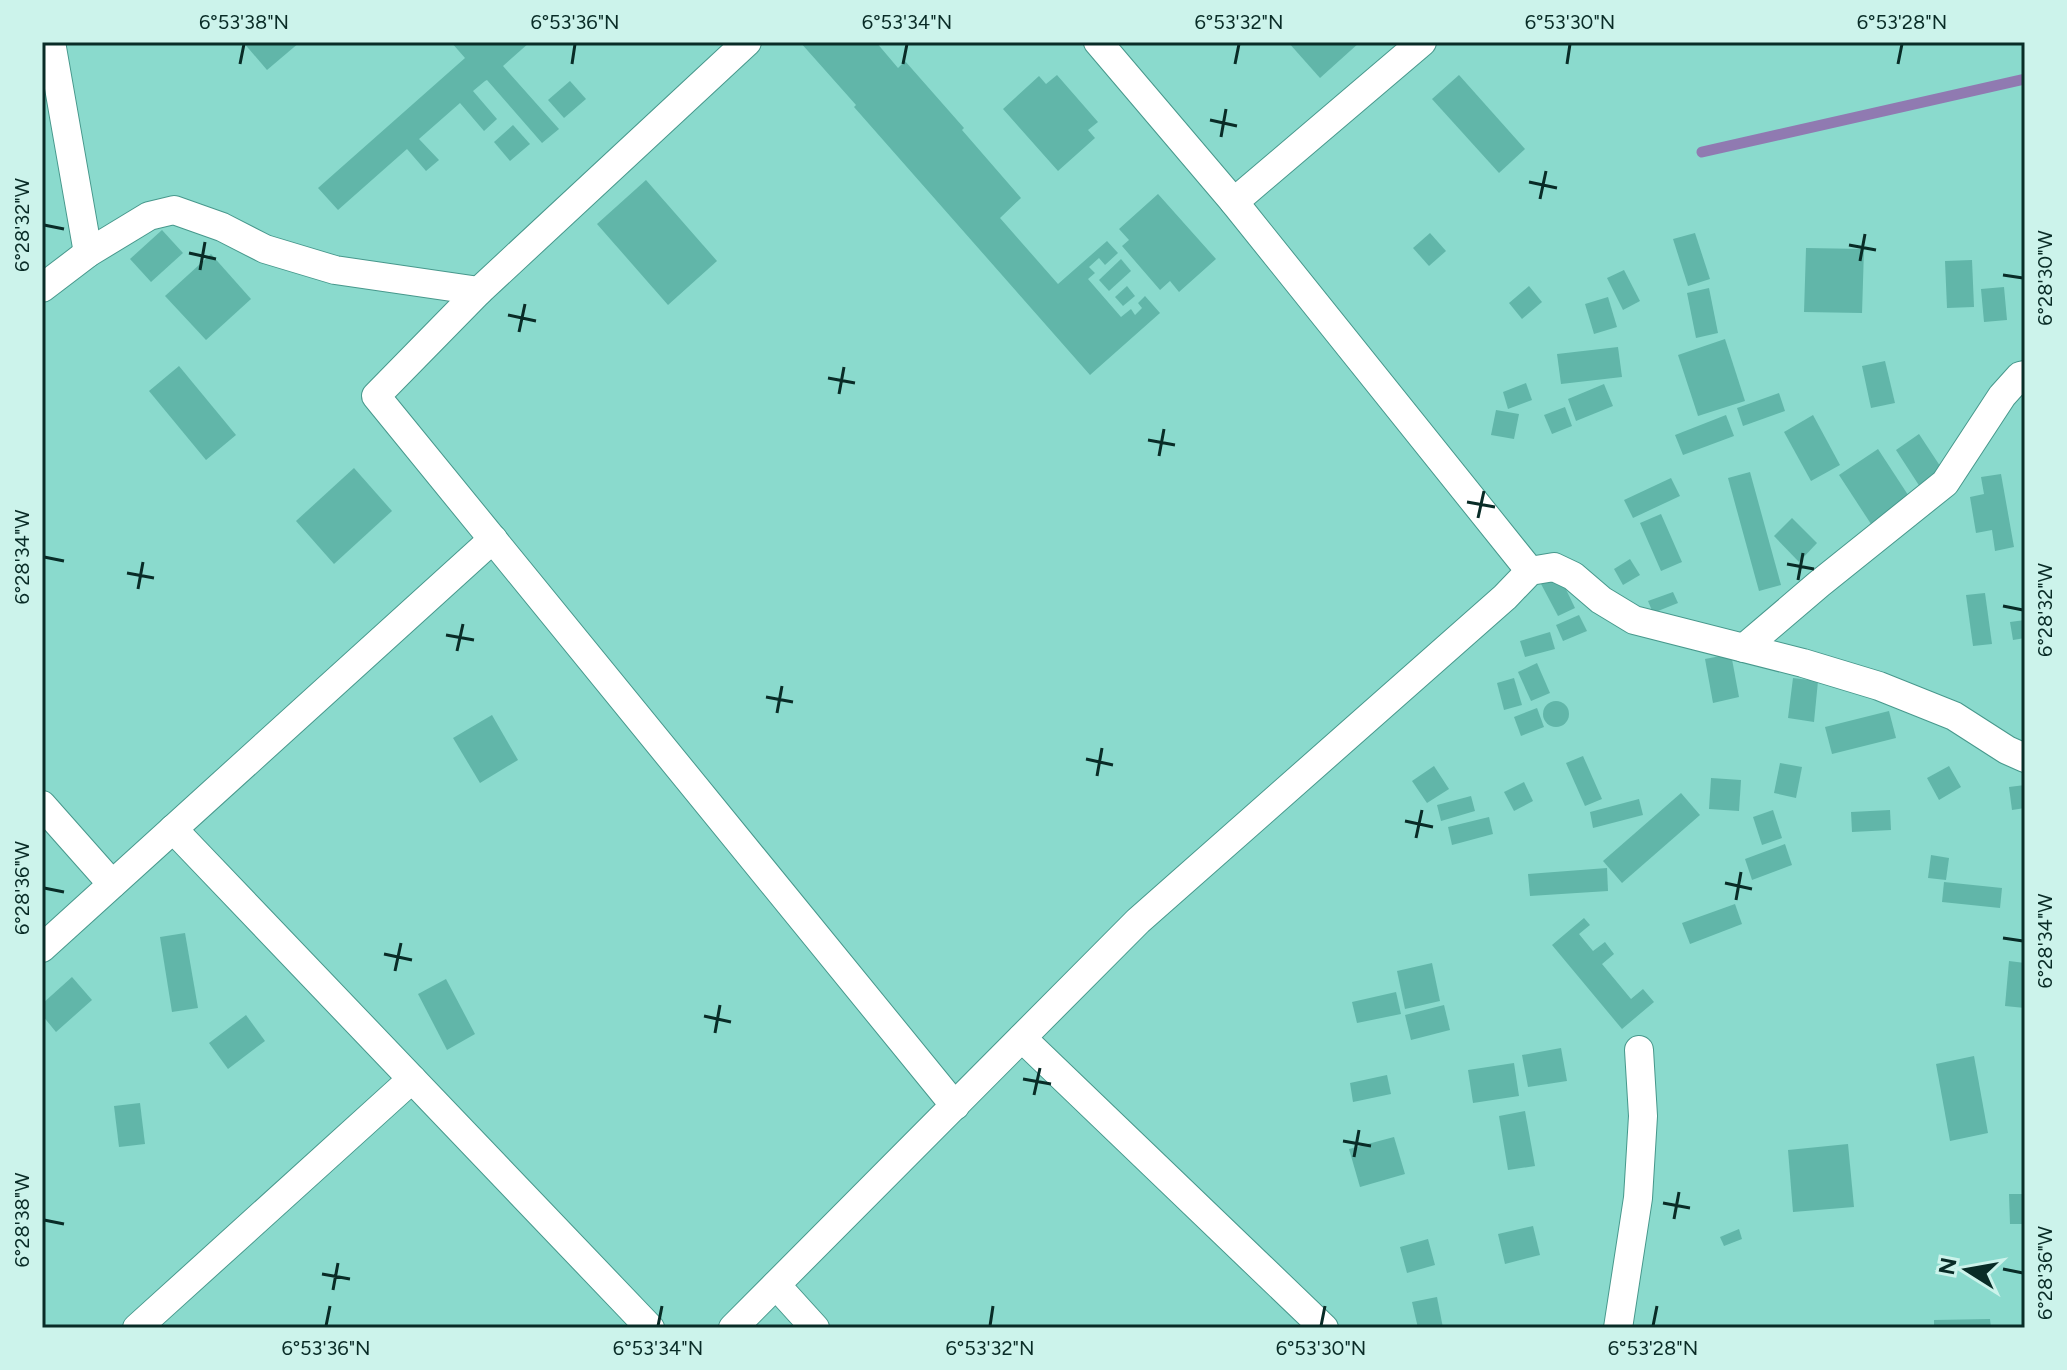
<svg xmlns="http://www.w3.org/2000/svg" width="2067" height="1370" viewBox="0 0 2067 1370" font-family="Figtree,sans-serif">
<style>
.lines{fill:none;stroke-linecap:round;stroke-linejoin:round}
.stream{stroke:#907ab1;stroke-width:11}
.building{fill:#61b6a9}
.street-casing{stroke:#47988c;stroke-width:30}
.street{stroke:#fff;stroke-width:28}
.ticks{fill:none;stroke:#092c27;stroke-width:3}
.neatline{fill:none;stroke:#092c27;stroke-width:3}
.ticks-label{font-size:20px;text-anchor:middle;fill:#092c27}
</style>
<rect width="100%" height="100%" fill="#8adacd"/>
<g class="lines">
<path class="stream" d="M1702 152 2025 79"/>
</g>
<g class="building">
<path d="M243 42H300L267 70Z"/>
<path d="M451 42H530L503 66 559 129 542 143 487 80 485 81 473 91 497 119 484 131 460 103 419 139 439 160 426 171 407 149 338 210 318 188 465 58Z"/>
<path d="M800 42H876L898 68 905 61 964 128 962 130 1021 198 1000 218 1058 284 1107 241 1118 253 1105 265 1099 258 1089 267 1095 273 1088 279 1121 317 1131 309 1135 315 1142 308 1138 303 1145 296 1160 313 1090 375 854 107 856 105Z"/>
<path d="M1288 42H1360L1320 78Z"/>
<path d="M1057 75 1098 122 1088 130 1095 138 1058 171 1003 109 1039 76 1046 84Z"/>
<path d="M1459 75 1525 149 1499 173 1432 99Z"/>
<path d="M570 81 586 99 564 118 548 100Z"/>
<path d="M513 125 530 144 510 161 494 142Z"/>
<path d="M646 180 717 261 668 305 597 224Z"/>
<path d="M1158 194 1216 259 1179 292 1170 281 1160 290 1122 246 1129 240 1119 229Z"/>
<path d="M162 230 183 253 151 282 130 259Z"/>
<path d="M1430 233 1446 251 1429 266 1413 248Z"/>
<path d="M1695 233 1710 279 1688 286 1673 239Z"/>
<path d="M1806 248 1864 249 1862 313 1804 312Z"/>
<path d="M211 254 251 299 206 340 165 296Z"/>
<path d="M1121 259 1131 271 1109 291 1099 280Z"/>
<path d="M1972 260 1974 307 1947 308 1945 261Z"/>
<path d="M1624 270 1640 301 1623 310 1607 278Z"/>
<path d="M1127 286 1135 296 1123 306 1115 297Z"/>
<path d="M1529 286 1542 302 1522 319 1509 303Z"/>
<path d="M2004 287 2007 320 1984 322 1981 289Z"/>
<path d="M1709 288 1718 333 1696 338 1687 293Z"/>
<path d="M1608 297 1617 327 1594 334 1585 304Z"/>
<path d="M1725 339 1745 401 1698 416 1678 355Z"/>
<path d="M1618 347 1622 377 1561 384 1557 354Z"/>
<path d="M1885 361 1895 403 1871 408 1862 366Z"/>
<path d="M179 366 236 435 206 460 149 391Z"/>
<path d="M1526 383 1532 400 1508 409 1503 392Z"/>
<path d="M1604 384 1613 406 1576 421 1568 399Z"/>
<path d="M1779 393 1785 411 1743 426 1737 408Z"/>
<path d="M1565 407 1572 426 1552 434 1544 415Z"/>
<path d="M1496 410 1519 414 1514 439 1491 435Z"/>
<path d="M1726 415 1734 436 1683 455 1675 435Z"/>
<path d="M1813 415 1840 465 1811 481 1784 432Z"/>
<path d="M1919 434 1946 475 1922 490 1896 450Z"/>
<path d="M1878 449 1910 498 1871 524 1839 475Z"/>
<path d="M354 468 392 511 334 564 296 521Z"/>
<path d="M1750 472 1781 585 1759 591 1728 478Z"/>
<path d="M2001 474 2014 547 1995 551 1992 530 1976 533 1970 497 1984 494 1981 477Z"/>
<path d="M1671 478 1680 496 1633 518 1624 500Z"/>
<path d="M1661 514 1682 562 1661 571 1640 523Z"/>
<path d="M1792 518 1817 543 1799 562 1774 536Z"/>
<path d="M1630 559 1640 575 1623 585 1614 569Z"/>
<path d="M1559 575 1575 608 1558 616 1541 584Z"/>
<path d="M1673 592 1678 603 1653 613 1648 601Z"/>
<path d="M1985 593 1992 644 1973 646 1966 595Z"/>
<path d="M1579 615 1587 631 1563 641 1556 625Z"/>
<path d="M2025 620V638L2013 640 2010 622Z"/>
<path d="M1550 632 1555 649 1525 657 1520 641Z"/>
<path d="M1731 654 1739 697 1713 703 1705 659Z"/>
<path d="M1537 663 1550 693 1531 701 1518 672Z"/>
<path d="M1514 678 1522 705 1504 710 1497 683Z"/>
<path d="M1793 678 1818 681 1814 722 1788 718Z"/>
<circle cx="1556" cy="714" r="13"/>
<path d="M1537 708 1544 727 1521 736 1514 717Z"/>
<path d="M1889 711 1896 738 1832 754 1825 727Z"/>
<path d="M492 715 518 760 480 783 453 738Z"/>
<path d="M1583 756 1602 799 1585 806 1566 763Z"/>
<path d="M1780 763 1802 767 1796 798 1774 793Z"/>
<path d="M1434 766 1449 789 1427 803 1412 781Z"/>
<path d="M1949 766 1961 787 1939 800 1927 778Z"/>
<path d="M1711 778 1741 780 1739 811 1709 809Z"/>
<path d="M1524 782 1533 801 1514 811 1504 792Z"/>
<path d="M2025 785V808L2012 810 2009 787Z"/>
<path d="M1681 793 1700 815 1622 883 1603 861Z"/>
<path d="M1471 796 1475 811 1441 821 1437 805Z"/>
<path d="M1639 799 1643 815 1593 828 1590 812Z"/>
<path d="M1773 810 1782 838 1762 845 1753 817Z"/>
<path d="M1890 810 1891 830 1852 832 1851 812Z"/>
<path d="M1489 817 1493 834 1452 845 1448 827Z"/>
<path d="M1785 844 1792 865 1752 880 1745 859Z"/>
<path d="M1931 855 1949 858 1946 880 1928 878Z"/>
<path d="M1607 868 1608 891 1530 896 1528 874Z"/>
<path d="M1944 882 2002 888 2000 908 1942 902Z"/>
<path d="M1735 904 1742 924 1690 944 1682 923Z"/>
<path d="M1584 918 1590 925 1579 934 1593 951 1605 942 1614 954 1602 964 1631 999 1643 989 1654 1002 1622 1029 1552 945Z"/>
<path d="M185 933 198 1008 172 1012 160 937Z"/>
<path d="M2009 961 2025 963V1008L2005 1006Z"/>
<path d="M1432 963 1440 1001 1405 1009 1397 971Z"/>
<path d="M72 977 92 1000 56 1032 42 1015V1004Z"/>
<path d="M446 979 475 1034 447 1050 418 994Z"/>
<path d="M1396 992 1401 1014 1357 1023 1352 1002Z"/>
<path d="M1444 1005 1450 1030 1411 1040 1405 1015Z"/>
<path d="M246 1015 265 1041 228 1069 209 1043Z"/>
<path d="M1561 1048 1567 1081 1528 1087 1522 1055Z"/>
<path d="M1974 1056 1988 1133 1950 1141 1936 1064Z"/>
<path d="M1514 1063 1519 1096 1473 1103 1468 1070Z"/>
<path d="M1387 1075 1391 1094 1353 1102 1350 1083Z"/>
<path d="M140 1103 145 1144 119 1147 114 1106Z"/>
<path d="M1525 1111 1535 1166 1508 1170 1499 1116Z"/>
<path d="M1394 1137 1405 1174 1360 1187 1349 1149Z"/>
<path d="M1848 1144 1854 1207 1793 1212 1788 1150Z"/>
<path d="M2009 1194H2025V1224H2010Z"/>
<path d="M1533 1226 1540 1255 1505 1264 1498 1234Z"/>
<path d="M1739 1229 1742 1239 1724 1246 1720 1237Z"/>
<path d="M1428 1239 1435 1265 1407 1273 1400 1247Z"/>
<path d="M1437 1297 1443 1328H1418L1412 1302Z"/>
<path d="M1990 1319 1991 1328H1934V1320Z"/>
</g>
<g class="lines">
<g class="street-casing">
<g id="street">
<path d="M51 42 88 253"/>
<path d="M747 42 479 291 376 396 955 1106"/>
<path d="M1098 42 1234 202 1530 571"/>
<path d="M1234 202 1422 42"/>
<path d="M42 288 88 253 149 216 174 210 222 227 265 249 335 270 479 291"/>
<path d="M1744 648 1819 584 1945 483 2002 396 2020 376 2025 375"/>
<path d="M42 805 112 884"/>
<path d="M173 829 650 1328"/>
<path d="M42 948 493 539"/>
<path d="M1022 1038 1324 1328"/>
<path d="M776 1285 815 1328"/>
<path d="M137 1328 412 1079"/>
<path d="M733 1328 1138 921 1505 597 1530 571 1554 567 1573 576 1601 600 1634 620 1803 663 1879 686 1954 716 2007 750 2025 758"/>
<path d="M1618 1328 1638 1198 1643 1116 1639 1050"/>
</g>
</g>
<use href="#street" class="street"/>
</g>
<path class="ticks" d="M240 64 244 44M572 64 575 44M903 64 907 44M1235 64 1239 44M1567 64 1570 44M1898 64 1902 44M1210 120 1237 126M1221 137 1226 109M1529 182 1557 188M1540 199 1546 171M44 225 64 229M1849 245 1876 250M189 253 216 259M1860 261 1865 234M200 270 205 242M2003 275 2023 278M508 315 536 321M519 332 525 304M828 378 855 383M839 394 844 367M1148 440 1175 445M1159 456 1164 429M1467 502 1495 507M1478 518 1484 491M44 557 64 561M1787 564 1814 569M127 573 154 578M1798 580 1803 553M138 589 143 562M2003 606 2023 610M446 635 474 640M457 651 463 624M766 697 793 702M777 713 782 686M1086 759 1113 765M1097 776 1102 748M1405 821 1433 827M1416 838 1422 810M1725 883 1752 889M44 888 64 892M1736 900 1741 872M2003 938 2023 941M384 954 412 960M395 971 401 943M704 1016 731 1022M715 1033 720 1005M1023 1079 1051 1084M1034 1095 1040 1068M1343 1141 1371 1146M1354 1157 1359 1130M1663 1203 1690 1208M1674 1219 1679 1192M44 1220 64 1224M2003 1269 2023 1273M322 1274 350 1279M333 1290 338 1263M326 1326 330 1306M658 1326 662 1306M990 1326 993 1306M1321 1326 1325 1306M1653 1326 1657 1306"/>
<rect width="2067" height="1370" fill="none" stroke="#ccf3eb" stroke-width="88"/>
<g transform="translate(1967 1270) rotate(281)" stroke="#ccf3eb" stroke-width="6" paint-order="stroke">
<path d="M0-6L14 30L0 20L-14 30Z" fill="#092c27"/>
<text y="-12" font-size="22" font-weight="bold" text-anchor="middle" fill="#092c27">N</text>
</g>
<rect x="44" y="44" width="1979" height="1282" class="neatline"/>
<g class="ticks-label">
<text x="244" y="29">6°53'38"N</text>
<text x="575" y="29">6°53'36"N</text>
<text x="907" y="29">6°53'34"N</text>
<text x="1239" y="29">6°53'32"N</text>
<text x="1570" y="29">6°53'30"N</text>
<text x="1902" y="29">6°53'28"N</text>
<text transform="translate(22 225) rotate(-90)" y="7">6°28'32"W</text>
<text transform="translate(2045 278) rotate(-90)" y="7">6°28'30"W</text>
<text transform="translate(22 557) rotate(-90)" y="7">6°28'34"W</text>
<text transform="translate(2045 610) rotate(-90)" y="7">6°28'32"W</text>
<text transform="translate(22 888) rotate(-90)" y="7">6°28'36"W</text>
<text transform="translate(2045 941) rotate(-90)" y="7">6°28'34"W</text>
<text transform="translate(22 1220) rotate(-90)" y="7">6°28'38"W</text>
<text transform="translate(2045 1273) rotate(-90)" y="7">6°28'36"W</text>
<text x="326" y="1355">6°53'36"N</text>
<text x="658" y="1355">6°53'34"N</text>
<text x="990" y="1355">6°53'32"N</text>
<text x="1321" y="1355">6°53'30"N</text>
<text x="1653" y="1355">6°53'28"N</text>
</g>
</svg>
